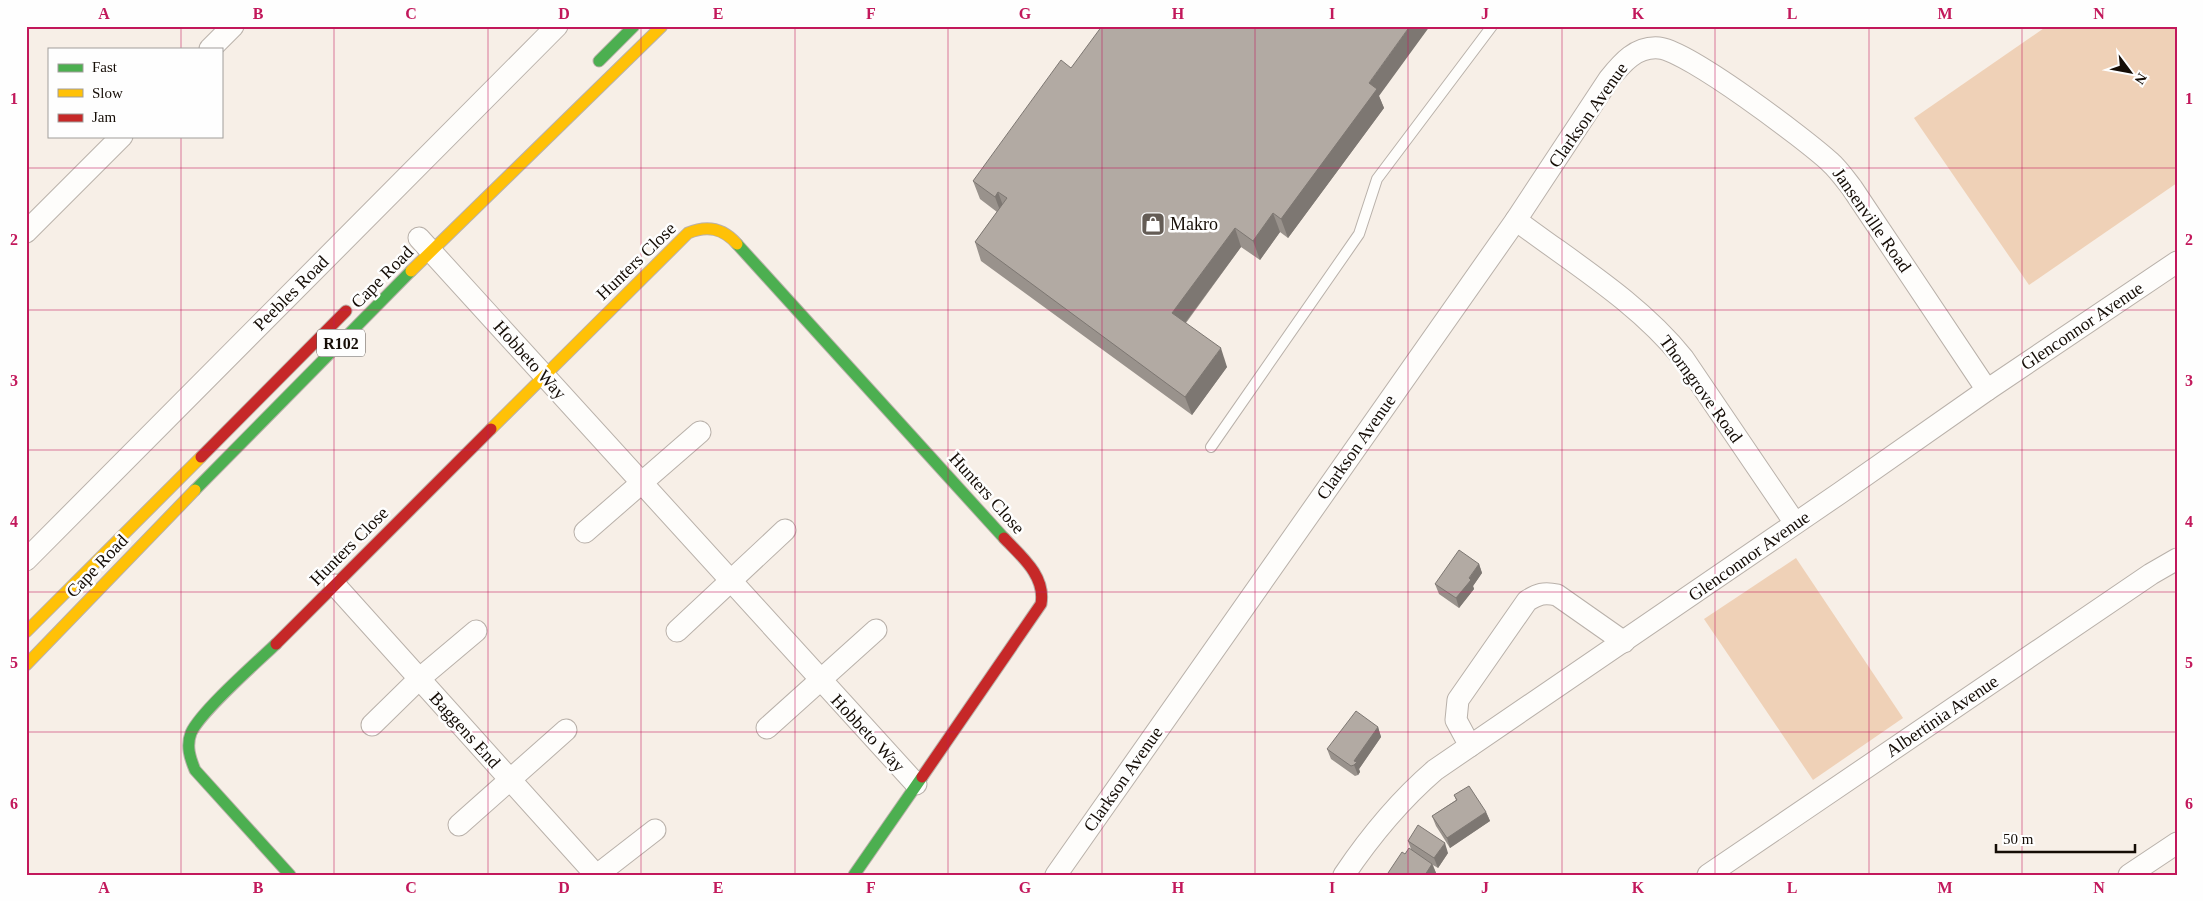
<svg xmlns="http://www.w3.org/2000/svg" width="2203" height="901" viewBox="0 0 2203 901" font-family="Georgia,serif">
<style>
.green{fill:#efd1b7}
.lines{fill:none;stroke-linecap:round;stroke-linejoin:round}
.lane-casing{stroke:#b9b1aa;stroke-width:12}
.street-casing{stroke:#b9b1aa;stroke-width:23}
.fast-casing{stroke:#b9b1aa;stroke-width:13}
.slow-casing{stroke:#b9b1aa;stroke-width:13}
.jam-casing{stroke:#b9b1aa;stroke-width:13}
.lane{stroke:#fefdfb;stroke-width:10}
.street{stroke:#fefdfb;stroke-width:21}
.fast{stroke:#4caf50;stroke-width:11}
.slow{stroke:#ffc107;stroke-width:11}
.jam{stroke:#c62828;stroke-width:11}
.wall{fill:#99928c}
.shaded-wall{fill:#7d7772}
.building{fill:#b2aaa3;stroke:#7d7772}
.grid{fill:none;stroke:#c2185b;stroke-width:1;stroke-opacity:0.55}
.labels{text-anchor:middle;stroke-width:5;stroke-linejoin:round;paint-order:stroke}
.shield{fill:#fefefe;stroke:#5b5550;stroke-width:1}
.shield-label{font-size:16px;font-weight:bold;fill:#150d06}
.street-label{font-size:18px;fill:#150d06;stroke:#fefefe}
.poi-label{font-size:18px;fill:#150d06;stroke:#fefefe;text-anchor:start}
.neatline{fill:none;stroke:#c2185b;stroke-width:2}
.grid-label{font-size:16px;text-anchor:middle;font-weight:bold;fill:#c2185b}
</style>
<rect width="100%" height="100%" fill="#f7efe7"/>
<g class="green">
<path d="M2047 26H2177V183L2029 285 1914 118Z"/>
<path d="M1796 558 1903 718 1813 780 1704 619Z"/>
</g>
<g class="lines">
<g class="lane-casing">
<path id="lane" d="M1211 447 1359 234 1377 179 1492 26"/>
</g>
<g class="street-casing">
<g id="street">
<path d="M210 49 233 26"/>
<path d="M1516 220C1573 263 1638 302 1683 358L1795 523"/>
<path d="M26 232 122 136"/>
<path d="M419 238 916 784"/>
<path d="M585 532 700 432"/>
<path d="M26 560 557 26"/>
<path d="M335 585 596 875"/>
<path d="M677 631 785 530"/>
<path d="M372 725 419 679 476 631"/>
<path d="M767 728 876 630"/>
<path d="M1470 746 1456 720 1458 700 1527 601C1538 594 1544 592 1557 595L1624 642"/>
<path d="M459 825 566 730"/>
<path d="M597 875 655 830"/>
<path d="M1056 875 1516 220 1609 79C1622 63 1636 46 1659 48 1687 50 1805 139 1830 162 1838 169 1845 179 1852 188L1987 390"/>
<path d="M1344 875C1371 835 1399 801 1435 770L1840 493 1987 390 2177 262"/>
<path d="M1708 875 2151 574 2177 559"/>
<path d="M2129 875 2177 843"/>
</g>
</g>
<g class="fast-casing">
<g id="fast">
<path d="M599 61 634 26"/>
<path d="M737 244 1004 538"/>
<path d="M195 490 411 271"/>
<path d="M276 644C257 662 200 712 191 733 186 746 190 758 195 770L290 875"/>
<path d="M854 875 922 777"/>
</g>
</g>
<g class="slow-casing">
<g id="slow">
<path d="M411 271 662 26"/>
<path d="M491 429 688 233C707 225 723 228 737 244"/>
<path d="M26 632 201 457"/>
<path d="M26 665 195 490"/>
</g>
</g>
<g class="jam-casing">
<g id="jam">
<path d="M201 457 346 311"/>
<path d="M276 644 491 429"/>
<path d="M922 777 1041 604C1046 576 1021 556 1004 538"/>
</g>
</g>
<use href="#lane" class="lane"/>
<use href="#street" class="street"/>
<use href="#fast" class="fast"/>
<use href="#slow" class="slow"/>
<use href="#jam" class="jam"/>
</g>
<g class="wall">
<path d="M1071 68 1379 96 1384 108 1288 238 1280 232 1260 260 1241 247 1186 323 1227 367 1192 415 981 261 975 242 997 212 980 199 973 181Z"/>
<path d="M1479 564 1482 573 1473 586 1474 589 1459 608 1439 594 1435 584Z"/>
<path d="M1378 727 1381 737 1359 769 1360 772 1358 775 1355 776 1331 759 1327 749Z"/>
<path d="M1454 795 1486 812 1490 821 1450 848 1436 826 1432 816 1456 800Z"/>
<path d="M1408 841 1448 853 1438 868 1433 865 1436 873 1435 875H1388V873L1405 854 1411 849Z"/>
</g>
<g class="shaded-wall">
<path d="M1410 26H1430L1379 96 1384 108 1288 238 1281 219 1369 83Z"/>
<path d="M998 192 1005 211 1002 216 995 197Z"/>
<path d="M1273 213 1280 232 1260 260 1253 241Z"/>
<path d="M1235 228 1241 247 1179 331 1172 313Z"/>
<path d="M1221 348 1227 367 1192 415 1185 397Z"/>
<path d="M1479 564 1482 573 1473 586 1474 589 1459 608 1456 598Z"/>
<path d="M1378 727 1381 737 1359 769 1360 772 1358 775 1354 765V761Z"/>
<path d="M1486 812 1490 821 1450 848 1447 838Z"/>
<path d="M1445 843 1448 853 1438 868 1434 858Z"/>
<path d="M1432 864 1436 873 1435 875H1425Z"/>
</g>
<g class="building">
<path d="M1102 26H1410L1369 83 1377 89 1281 219 1273 213 1253 241 1235 228 1172 313 1221 348 1185 397 975 242 1007 198 998 192 995 197 973 181 1061 60 1071 68Z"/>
<path d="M1459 550 1479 564 1469 578 1471 580 1456 598 1435 584Z"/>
<path d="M1356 711 1378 727 1354 761 1357 762 1354 765 1351 766 1327 749Z"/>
<path d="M1469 786 1486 812 1447 838 1432 816 1457 800 1454 795Z"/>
<path d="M1418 825 1445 843 1434 858 1408 841Z"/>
<path d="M1409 848 1432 864 1425 875H1390L1388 873 1402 852 1405 854Z"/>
</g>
<path class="grid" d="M181 26V49M334 26V875M488 26V875M641 26V875M795 26V875M948 26V875M1102 26V875M1255 26V875M1408 26V875M1562 26V875M1715 26V875M1869 26V875M2022 26V875M181 136V875M26 168H2177M26 310H2177M26 450H2177M26 592H2177M26 732H2177"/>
<defs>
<g id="shop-square" transform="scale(1.25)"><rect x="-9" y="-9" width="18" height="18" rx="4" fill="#645c55" stroke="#fefefe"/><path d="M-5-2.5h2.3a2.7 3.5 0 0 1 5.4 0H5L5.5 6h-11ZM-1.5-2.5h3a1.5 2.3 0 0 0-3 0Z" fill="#fff"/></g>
</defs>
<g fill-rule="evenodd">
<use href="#shop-square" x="1153" y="224"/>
</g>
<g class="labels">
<rect class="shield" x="317" y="329.5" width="48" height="27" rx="4"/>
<g class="shield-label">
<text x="341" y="349">R102</text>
</g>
<g class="street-label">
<text transform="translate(1588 115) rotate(-55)" y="6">Clarkson Avenue</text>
<text transform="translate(1872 220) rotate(55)" y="6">Jansenville Road</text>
<text transform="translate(636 261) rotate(-44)" y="6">Hunters Close</text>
<text transform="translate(382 277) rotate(-45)" y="6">Cape Road</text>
<text transform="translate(291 293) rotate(-45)" y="6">Peebles Road</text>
<text transform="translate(2082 326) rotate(-34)" y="6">Glenconnor Avenue</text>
<text transform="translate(530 360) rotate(48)" y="6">Hobbeto Way</text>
<text transform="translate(1701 389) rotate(54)" y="6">Thorngrove Road</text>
<text transform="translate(1356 447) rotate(-55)" y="6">Clarkson Avenue</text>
<text transform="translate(987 493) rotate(48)" y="6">Hunters Close</text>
<text transform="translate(349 546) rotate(-45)" y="6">Hunters Close</text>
<text transform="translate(1749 556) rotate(-35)" y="6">Glenconnor Avenue</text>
<text transform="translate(97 566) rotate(-46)" y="6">Cape Road</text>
<text transform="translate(1942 716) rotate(-34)" y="6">Albertinia Avenue</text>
<text transform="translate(465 730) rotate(48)" y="6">Baggens End</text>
<text transform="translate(868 733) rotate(47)" y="6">Hobbeto Way</text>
<text transform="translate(1123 779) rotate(-55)" y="6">Clarkson Avenue</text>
</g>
<g class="poi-label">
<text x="1170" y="230">Makro</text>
</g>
</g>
<rect width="2203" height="901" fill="none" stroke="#fefefe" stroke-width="55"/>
<rect x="48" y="48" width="175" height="90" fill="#fefefe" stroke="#a19e9b"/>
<rect x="58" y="64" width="25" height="8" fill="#4caf50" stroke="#a19e9b"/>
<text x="92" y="72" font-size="15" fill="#150d06">Fast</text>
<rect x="58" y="89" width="25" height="8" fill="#ffc107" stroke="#a19e9b"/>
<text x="92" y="98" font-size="15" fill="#150d06">Slow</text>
<rect x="58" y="114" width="25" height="8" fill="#c62828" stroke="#a19e9b"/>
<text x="92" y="122" font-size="15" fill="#150d06">Jam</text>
<g transform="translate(2130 72) rotate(122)" stroke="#fefefe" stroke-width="4" paint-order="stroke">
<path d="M0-4L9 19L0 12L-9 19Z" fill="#150d06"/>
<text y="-8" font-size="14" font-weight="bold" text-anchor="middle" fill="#150d06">N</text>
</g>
<path d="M1996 844v8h139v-8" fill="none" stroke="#150d06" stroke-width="2.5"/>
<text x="2003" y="844" font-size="15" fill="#150d06" stroke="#fefefe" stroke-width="4" paint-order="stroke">50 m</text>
<rect x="28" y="28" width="2148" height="846" class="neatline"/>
<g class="grid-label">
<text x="104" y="19">A</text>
<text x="258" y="19">B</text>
<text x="411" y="19">C</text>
<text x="564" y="19">D</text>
<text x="718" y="19">E</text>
<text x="871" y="19">F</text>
<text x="1025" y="19">G</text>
<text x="1178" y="19">H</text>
<text x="1332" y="19">I</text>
<text x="1485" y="19">J</text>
<text x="1638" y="19">K</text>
<text x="1792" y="19">L</text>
<text x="1945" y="19">M</text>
<text x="2099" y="19">N</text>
<text x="14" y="104">1</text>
<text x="2189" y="104">1</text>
<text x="14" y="245">2</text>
<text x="2189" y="245">2</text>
<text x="14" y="386">3</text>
<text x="2189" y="386">3</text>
<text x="14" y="527">4</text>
<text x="2189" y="527">4</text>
<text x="14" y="668">5</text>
<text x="2189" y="668">5</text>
<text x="14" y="809">6</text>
<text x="2189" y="809">6</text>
<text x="104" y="893">A</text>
<text x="258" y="893">B</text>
<text x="411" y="893">C</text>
<text x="564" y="893">D</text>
<text x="718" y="893">E</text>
<text x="871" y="893">F</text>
<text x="1025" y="893">G</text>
<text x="1178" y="893">H</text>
<text x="1332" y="893">I</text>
<text x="1485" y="893">J</text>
<text x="1638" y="893">K</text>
<text x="1792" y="893">L</text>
<text x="1945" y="893">M</text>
<text x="2099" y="893">N</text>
</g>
</svg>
